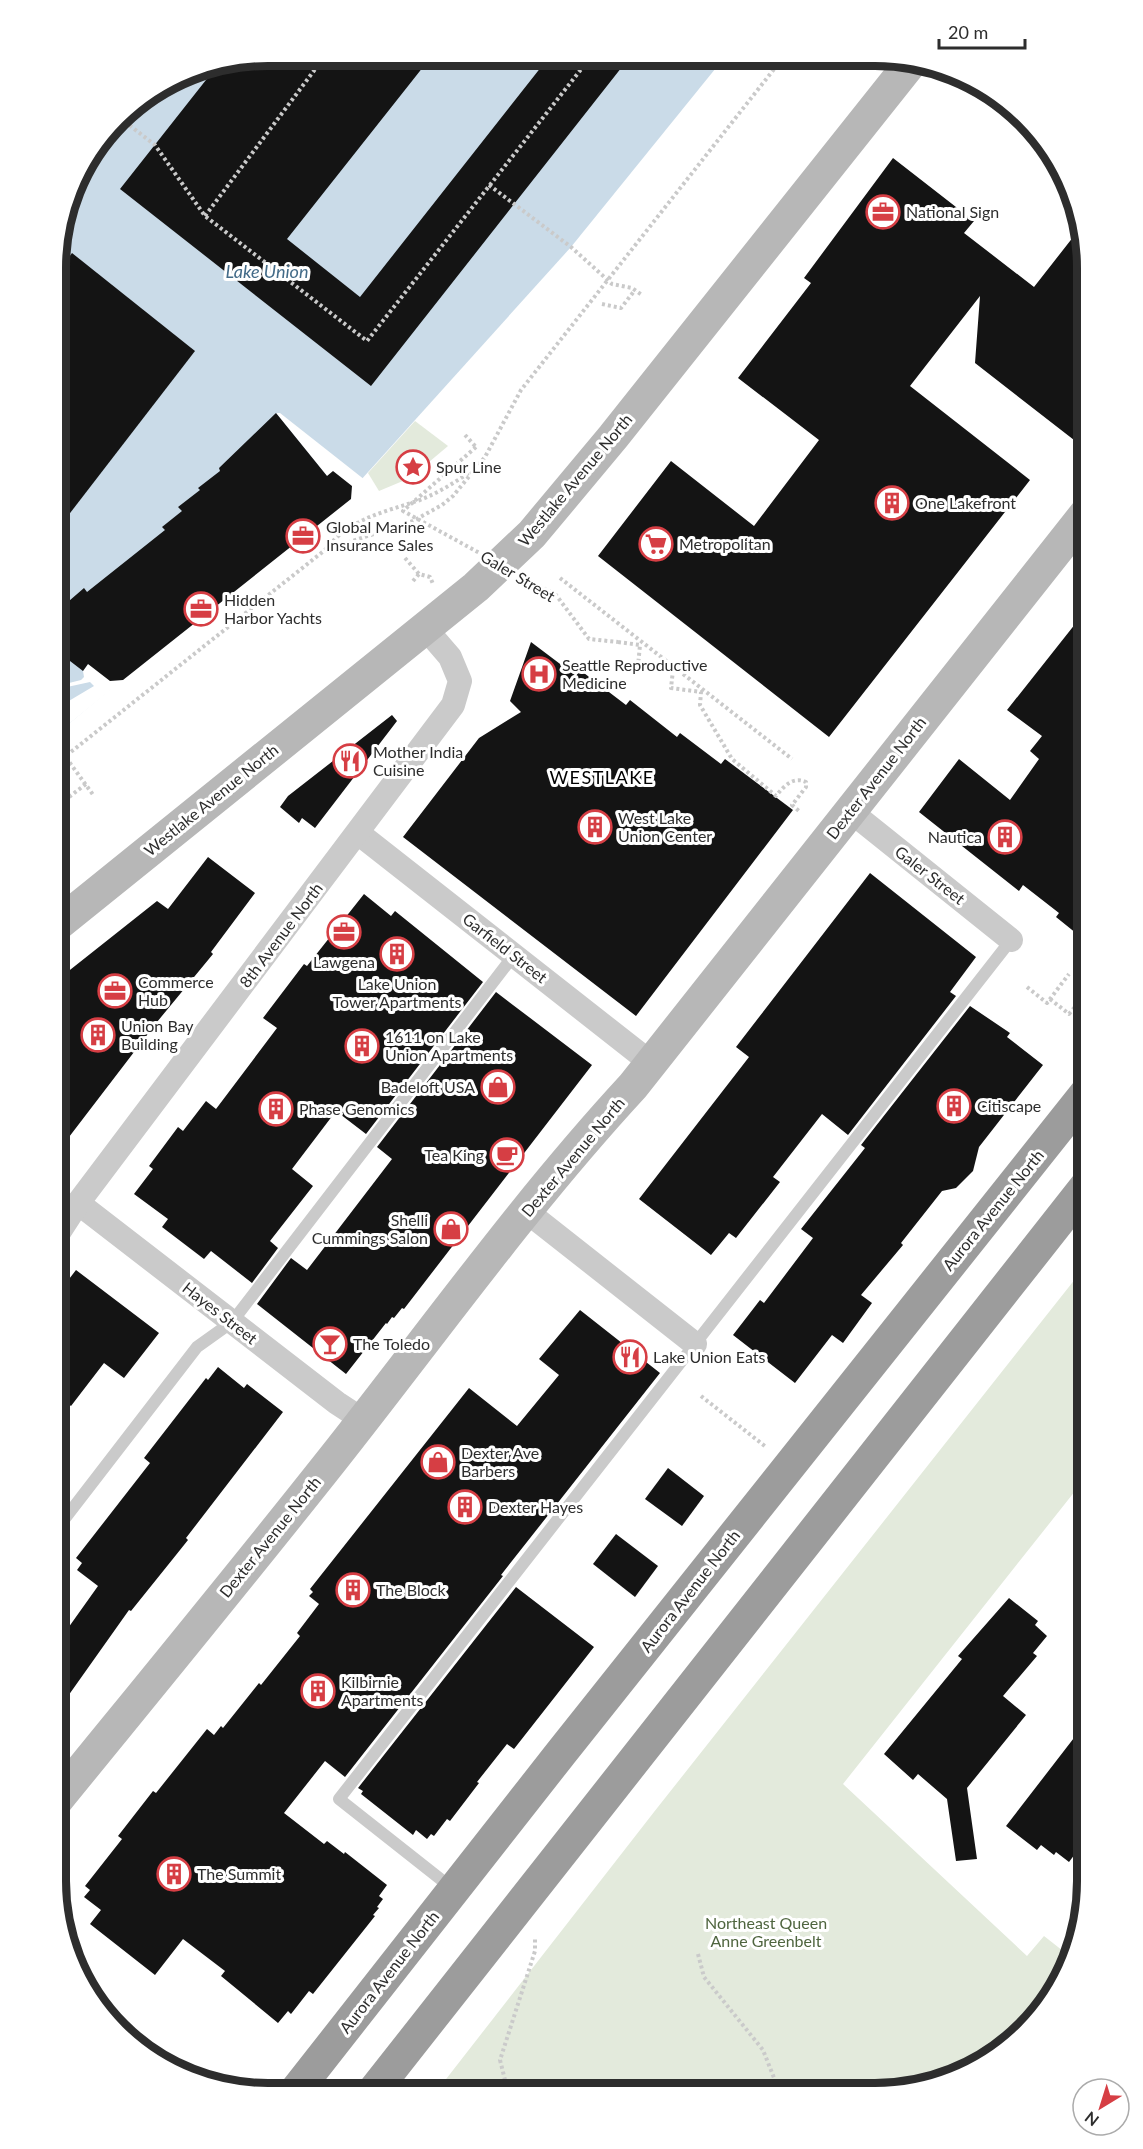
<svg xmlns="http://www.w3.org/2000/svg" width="1143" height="2149" viewBox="0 0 1143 2149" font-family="Lato,sans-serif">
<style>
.green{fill:#e3eadc}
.water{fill:#cadbe8}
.pier{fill:#fff}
.building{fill:#141414}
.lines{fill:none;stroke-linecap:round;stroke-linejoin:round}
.path{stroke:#cacaca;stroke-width:4;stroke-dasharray:3 3;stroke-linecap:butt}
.service{stroke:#cacaca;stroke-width:12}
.minor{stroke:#cacaca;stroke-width:24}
.secondary{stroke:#b7b7b7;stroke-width:33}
.trunk{stroke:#9c9c9c;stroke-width:33}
.path-bridge{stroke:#cacaca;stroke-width:4;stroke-dasharray:3 3;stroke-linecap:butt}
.labels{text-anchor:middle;stroke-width:6;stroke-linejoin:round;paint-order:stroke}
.poi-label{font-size:16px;fill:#2d2d2d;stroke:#fff;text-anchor:start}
.street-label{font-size:16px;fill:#2d2d2d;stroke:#fff}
.park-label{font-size:16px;fill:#4f653f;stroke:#fff}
.water-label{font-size:18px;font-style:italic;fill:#436b88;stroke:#fff}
.neighbourhood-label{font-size:18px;letter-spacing:1.5px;fill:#000;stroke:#fff}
.rim{fill:none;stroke:#2d2d2d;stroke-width:8}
</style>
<rect width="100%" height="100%" fill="#fff"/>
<g class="green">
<path d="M415 421 448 446 410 478 379 491 368 473Z"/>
<path d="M1087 1264V1476L843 1784 1027 1956 1044 1936 1072 1958 1043 2011 993 2057 943 2082 875 2093 436 2092 654 1812Z"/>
</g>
<path class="water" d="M268 56 724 58 571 247 360 481 59 732 57 731V241L78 174 128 109 187 72Z"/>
<g class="pier">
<path d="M276 413H280L365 480 351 493 334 472 327 476Z"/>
<path d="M88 664 123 680 59 732 57 731V708L94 686 90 682 58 689 57 686 81 680 84 677 83 671Z"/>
</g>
<g class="building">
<path d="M268 56 431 57 287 239 360 297 549 57 629 58 371 386 120 189 217 66Z"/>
<path d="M893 158 974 221 964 233 1034 287 1081 227 1088 268 1087 423 1074 440 975 363 980 296 910 386 1030 480 829 737 598 556 671 461 754 526 819 440 738 378 811 283 804 278Z"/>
<path d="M72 253 195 351 57 530V273Z"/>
<path d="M276 413 327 476 333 471 352 486 351 499 123 680 110 681 88 664 83 671 57 651V592L69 601 84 588 87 592 165 530 162 527 182 511 178 507 200 490 198 488 220 471 219 468Z"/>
<path d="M1087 609V942L1056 917 1059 913 1023 885 1019 891 919 812 959 759 1010 800 1039 759 1030 751 1042 736 1007 710Z"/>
<path d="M531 642 576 676 580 670 626 705 630 700 677 737 680 733 721 764 725 759 793 810 636 1016 403 837 479 738 521 712 510 701Z"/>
<path d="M392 715 397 721 315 828 302 818 299 823 280 807 288 796Z"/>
<path d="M208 857 255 893 211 952 213 954 157 1022 56 1154V981L157 901 168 909Z"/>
<path d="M870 873 976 957 950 992 956 996 848 1135 822 1114 773 1177 780 1182 736 1238 729 1233 711 1255 639 1199 749 1057 736 1047Z"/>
<path d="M364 894 391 916 395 911 483 982 366 1134 336 1111 292 1169 313 1186 270 1241 278 1248 252 1283 211 1251 204 1259 162 1227 168 1219 134 1194 153 1169 149 1166 178 1127 183 1131 206 1101 216 1109 277 1028 263 1018 304 964 307 966Z"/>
<path d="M496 992 592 1065 404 1309 402 1308 394 1318 392 1317 387 1324 386 1323 346 1374 257 1304 291 1258 307 1270 392 1159 377 1147Z"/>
<path d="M970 1006 1010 1033 1007 1037 1043 1065 979 1147 973 1171 956 1188 942 1191 901 1243 903 1245 861 1295 872 1303 843 1343 832 1335 795 1383 733 1335 760 1300 764 1303 813 1238 801 1229 865 1148 861 1145Z"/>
<path d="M76 1270 159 1333 124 1378 104 1363 71 1406 56 1394V1296Z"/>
<path d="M580 1310 660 1373 501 1575 503 1576 345 1777 325 1761 284 1813 324 1844 327 1841 344 1854 345 1852 387 1885 379 1896 383 1899 377 1907 379 1908 373 1915 375 1916 313 1994 309 1991 291 2014 288 2011 278 2023 221 1976 225 1971 183 1939 155 1975 90 1924 101 1910 84 1897 90 1890 85 1886 122 1839 118 1836 153 1791 156 1793 207 1729 214 1735 221 1726 223 1728 259 1683 261 1685 300 1636 297 1633 319 1604 309 1596 313 1592 310 1589 469 1388 517 1426 559 1375 539 1359Z"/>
<path d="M218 1367 244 1388 247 1384 283 1412 186 1538 188 1540 172 1560 131 1611 129 1610 56 1713V1645L98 1586 77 1570 82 1563 76 1558 150 1463 144 1458 206 1378 208 1380Z"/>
<path d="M668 1468 704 1496 682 1526 645 1499Z"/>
<path d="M616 1534 658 1566 635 1597 593 1564Z"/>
<path d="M516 1587 594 1647 514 1749 507 1744 477 1782 479 1783 450 1821 447 1819 434 1836 431 1834 427 1839 416 1830 413 1835 361 1794 363 1791 358 1788Z"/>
<path d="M1009 1598 1038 1621 1035 1625 1047 1636 1033 1653 1037 1656 1003 1696 1026 1715 967 1788 977 1859 956 1861 947 1799 918 1774 913 1780 884 1754 962 1659 958 1656Z"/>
<path d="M1087 1721V1838L1069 1862 1056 1852 1054 1855 1041 1845 1037 1850 1006 1826Z"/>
</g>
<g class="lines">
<g class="path">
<path d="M120 118 155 145 205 216 367 341 590 58"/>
<path d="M489 185 571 247 612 284 632 288 642 295"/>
<path d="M205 216 325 56"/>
<path d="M602 304 621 308 635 290"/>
<path d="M465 435 476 447"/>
<path d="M325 550 413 521 442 505 453 496 485 457 521 390 782 59"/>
<path d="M405 558 419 574 430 577 433 584"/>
<path d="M560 578 792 759"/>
<path d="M413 581 419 574"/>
<path d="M618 642 640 645 638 666 673 670 671 688 701 692 700 705 732 759 776 796C784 786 793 776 806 782V787L792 805 800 812"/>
<path d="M59 748 94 796"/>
<path d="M57 763 325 550C350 518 385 512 420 500 438 493 454 483 470 472"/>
<path d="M58 783 69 797 86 784"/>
<path d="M1027 987 1047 1003 1069 974"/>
<path d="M1050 999 1069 1014 1080 1001 1083 1005"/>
<path d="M1080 1001 1086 992"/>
<path d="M1083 1005 1075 1015 1087 1024"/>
<path d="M1087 1020 1082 1016 1087 1010"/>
<path d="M701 1396 766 1447"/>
<path d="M698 1954 704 1977 763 2050 780 2093"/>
<path d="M508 2092 500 2060 535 1951V1938"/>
</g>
<g class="service">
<path d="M56 1530 197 1347 232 1322 514 955"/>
<path d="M453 1889 339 1799 1011 940"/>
</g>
<g class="minor">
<path d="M850 811 1011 940"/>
<path d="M358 833 651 1063"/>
<path d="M78 1203 337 1403 363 1420"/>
<path d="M526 1211 695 1344"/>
<path d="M56 1237 78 1203 453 705 460 681 450 657 425 628"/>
</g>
<g class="secondary">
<path d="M57 925 476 587 532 534 613 437 913 60"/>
<path d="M56 1801C148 1688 241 1575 332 1460 431 1335 524 1204 633 1086L1087 512"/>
</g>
<g class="trunk">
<path d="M295 2092 561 1753 1087 1092"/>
<path d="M373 2092 1087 1185"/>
</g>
<path class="path-bridge" d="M476 447 403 511 556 595 589 639 618 642"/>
</g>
<defs>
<g id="office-ring" transform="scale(1.725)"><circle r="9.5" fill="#fff" stroke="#d63e44" stroke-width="1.5"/><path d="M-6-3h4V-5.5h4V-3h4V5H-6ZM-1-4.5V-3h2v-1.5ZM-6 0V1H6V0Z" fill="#d63e44"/></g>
<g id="sight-ring" transform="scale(1.725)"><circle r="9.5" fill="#fff" stroke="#d63e44" stroke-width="1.5"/><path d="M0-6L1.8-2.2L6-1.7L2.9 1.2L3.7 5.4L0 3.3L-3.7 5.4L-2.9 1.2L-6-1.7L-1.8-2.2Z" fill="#d63e44"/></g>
<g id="building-ring" transform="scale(1.725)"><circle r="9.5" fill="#fff" stroke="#d63e44" stroke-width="1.5"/><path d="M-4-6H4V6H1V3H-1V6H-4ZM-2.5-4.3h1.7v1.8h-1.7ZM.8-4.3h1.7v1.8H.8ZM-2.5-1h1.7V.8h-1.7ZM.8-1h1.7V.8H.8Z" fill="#d63e44"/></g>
<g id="supermarket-ring" transform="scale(1.725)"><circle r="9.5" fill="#fff" stroke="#d63e44" stroke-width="1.5"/><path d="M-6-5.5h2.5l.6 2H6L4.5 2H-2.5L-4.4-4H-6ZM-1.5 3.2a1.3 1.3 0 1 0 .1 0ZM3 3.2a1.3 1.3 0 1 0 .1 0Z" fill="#d63e44"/></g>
<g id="hospital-ring" transform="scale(1.725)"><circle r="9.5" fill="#fff" stroke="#d63e44" stroke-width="1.5"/><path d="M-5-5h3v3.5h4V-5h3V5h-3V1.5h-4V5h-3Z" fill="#d63e44"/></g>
<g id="restaurant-ring" transform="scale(1.725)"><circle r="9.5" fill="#fff" stroke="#d63e44" stroke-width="1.5"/><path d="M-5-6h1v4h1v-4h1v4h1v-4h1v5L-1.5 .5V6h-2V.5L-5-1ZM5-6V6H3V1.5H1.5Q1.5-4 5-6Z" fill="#d63e44"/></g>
<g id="shop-ring" transform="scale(1.725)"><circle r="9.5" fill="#fff" stroke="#d63e44" stroke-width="1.5"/><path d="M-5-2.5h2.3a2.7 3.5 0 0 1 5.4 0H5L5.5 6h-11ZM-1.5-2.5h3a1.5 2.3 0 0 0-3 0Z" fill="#d63e44"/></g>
<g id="cafe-ring" transform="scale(1.725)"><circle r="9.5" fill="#fff" stroke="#d63e44" stroke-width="1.5"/><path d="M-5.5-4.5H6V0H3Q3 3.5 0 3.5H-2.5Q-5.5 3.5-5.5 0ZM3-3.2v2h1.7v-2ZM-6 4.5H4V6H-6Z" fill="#d63e44"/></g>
<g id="bar-ring" transform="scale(1.725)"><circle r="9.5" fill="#fff" stroke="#d63e44" stroke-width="1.5"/><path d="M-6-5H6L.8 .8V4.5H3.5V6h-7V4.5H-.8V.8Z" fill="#d63e44"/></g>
</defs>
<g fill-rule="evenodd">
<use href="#office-ring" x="883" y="212"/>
<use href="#sight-ring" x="413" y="467"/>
<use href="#building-ring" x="892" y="503"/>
<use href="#office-ring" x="303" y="536"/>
<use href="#supermarket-ring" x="656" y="544"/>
<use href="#office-ring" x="201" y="609"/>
<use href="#hospital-ring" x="539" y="674"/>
<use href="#restaurant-ring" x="350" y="761"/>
<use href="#building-ring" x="595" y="827"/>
<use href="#building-ring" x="1005" y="837"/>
<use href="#office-ring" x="344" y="932"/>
<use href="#building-ring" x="397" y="954"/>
<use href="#office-ring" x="115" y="991"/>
<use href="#building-ring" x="98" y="1035"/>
<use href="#building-ring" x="362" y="1046"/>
<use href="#shop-ring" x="498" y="1087"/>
<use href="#building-ring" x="954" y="1106"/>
<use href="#building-ring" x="276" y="1109"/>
<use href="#cafe-ring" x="507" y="1155"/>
<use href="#shop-ring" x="451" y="1229"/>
<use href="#bar-ring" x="330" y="1344"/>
<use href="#restaurant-ring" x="630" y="1357"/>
<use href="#shop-ring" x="438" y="1462"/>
<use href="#building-ring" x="465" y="1507"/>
<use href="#building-ring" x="353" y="1590"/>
<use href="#building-ring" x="318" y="1691"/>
<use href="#building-ring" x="174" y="1874"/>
</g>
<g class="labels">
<g class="poi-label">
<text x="906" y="218">National Sign</text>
<text x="436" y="473">Spur Line</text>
<text x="915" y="509">One Lakefront</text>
<text x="326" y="533">Global Marine<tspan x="326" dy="18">Insurance Sales</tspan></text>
<text x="679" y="550">Metropolitan</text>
<text x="224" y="606">Hidden<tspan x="224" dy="18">Harbor Yachts</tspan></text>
<text x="562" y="671">Seattle Reproductive<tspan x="562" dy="18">Medicine</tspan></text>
<text x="373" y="758">Mother India<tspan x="373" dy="18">Cuisine</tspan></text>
<text x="618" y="824">West Lake<tspan x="618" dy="18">Union Center</tspan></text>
<text x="982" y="843" text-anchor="end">Nautica</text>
<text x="344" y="968" text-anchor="middle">Lawgena</text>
<text x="138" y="988">Commerce<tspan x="138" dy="18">Hub</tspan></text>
<text x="397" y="990" text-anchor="middle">Lake Union<tspan x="397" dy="18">Tower Apartments</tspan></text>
<text x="121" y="1032">Union Bay<tspan x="121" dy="18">Building</tspan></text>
<text x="385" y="1043">1611 on Lake<tspan x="385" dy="18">Union Apartments</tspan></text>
<text x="475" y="1093" text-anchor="end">Badeloft USA</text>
<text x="977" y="1112">Citiscape</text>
<text x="299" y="1115">Phase Genomics</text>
<text x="484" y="1161" text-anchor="end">Tea King</text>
<text x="428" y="1226" text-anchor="end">Shelli<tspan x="428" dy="18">Cummings Salon</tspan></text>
<text x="353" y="1350">The Toledo</text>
<text x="653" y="1363">Lake Union Eats</text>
<text x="461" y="1459">Dexter Ave<tspan x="461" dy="18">Barbers</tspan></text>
<text x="488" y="1513">Dexter Hayes</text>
<text x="376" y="1596">The Block</text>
<text x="341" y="1688">Kilbirnie<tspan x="341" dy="18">Apartments</tspan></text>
<text x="197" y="1880">The Summit</text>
</g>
<g class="street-label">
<text transform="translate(575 480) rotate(-50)" y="6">Westlake Avenue North</text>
<text transform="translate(518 576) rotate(31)" y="6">Galer Street</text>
<text transform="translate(876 778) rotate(-52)" y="6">Dexter Avenue North</text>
<text transform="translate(211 800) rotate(-39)" y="6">Westlake Avenue North</text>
<text transform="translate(930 875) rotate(38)" y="6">Galer Street</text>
<text transform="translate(281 935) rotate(-53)" y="6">8th Avenue North</text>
<text transform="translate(505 948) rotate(38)" y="6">Garfield Street</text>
<text transform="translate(573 1157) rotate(-50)" y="6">Dexter Avenue North</text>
<text transform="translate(993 1210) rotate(-51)" y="6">Aurora Avenue North</text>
<text transform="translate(220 1313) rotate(38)" y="6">Hayes Street</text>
<text transform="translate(270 1537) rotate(-51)" y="6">Dexter Avenue North</text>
<text transform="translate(690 1591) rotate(-52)" y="6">Aurora Avenue North</text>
<text transform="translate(389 1972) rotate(-52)" y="6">Aurora Avenue North</text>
</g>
<g class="park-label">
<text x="766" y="1929">Northeast Queen<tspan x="766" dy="18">Anne Greenbelt</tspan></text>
</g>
<g class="water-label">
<text x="267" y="278">Lake Union</text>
</g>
<g class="neighbourhood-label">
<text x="602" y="784">WESTLAKE</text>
</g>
</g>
<path d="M0 0H1143V2149H0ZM268 66H875A202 202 0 0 1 1077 268V1881A202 202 0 0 1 875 2083H268A202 202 0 0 1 66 1881V268A202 202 0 0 1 268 66Z" fill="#fff" fill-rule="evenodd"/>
<path class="rim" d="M268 66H875A202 202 0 0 1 1077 268V1881A202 202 0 0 1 875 2083H268A202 202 0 0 1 66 1881V268A202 202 0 0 1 268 66Z"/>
<g transform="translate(1101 2107) rotate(218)"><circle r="28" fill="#ffffff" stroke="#ababab" stroke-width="1.5"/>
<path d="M0-4.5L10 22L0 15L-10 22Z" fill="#d63e44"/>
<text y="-9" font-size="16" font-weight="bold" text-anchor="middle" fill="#2d2d2d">N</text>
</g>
<path d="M939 39v9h86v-9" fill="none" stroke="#2d2d2d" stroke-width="3"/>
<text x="948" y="39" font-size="18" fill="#2d2d2d" stroke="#ffffff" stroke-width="4.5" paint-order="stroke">20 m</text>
</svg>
